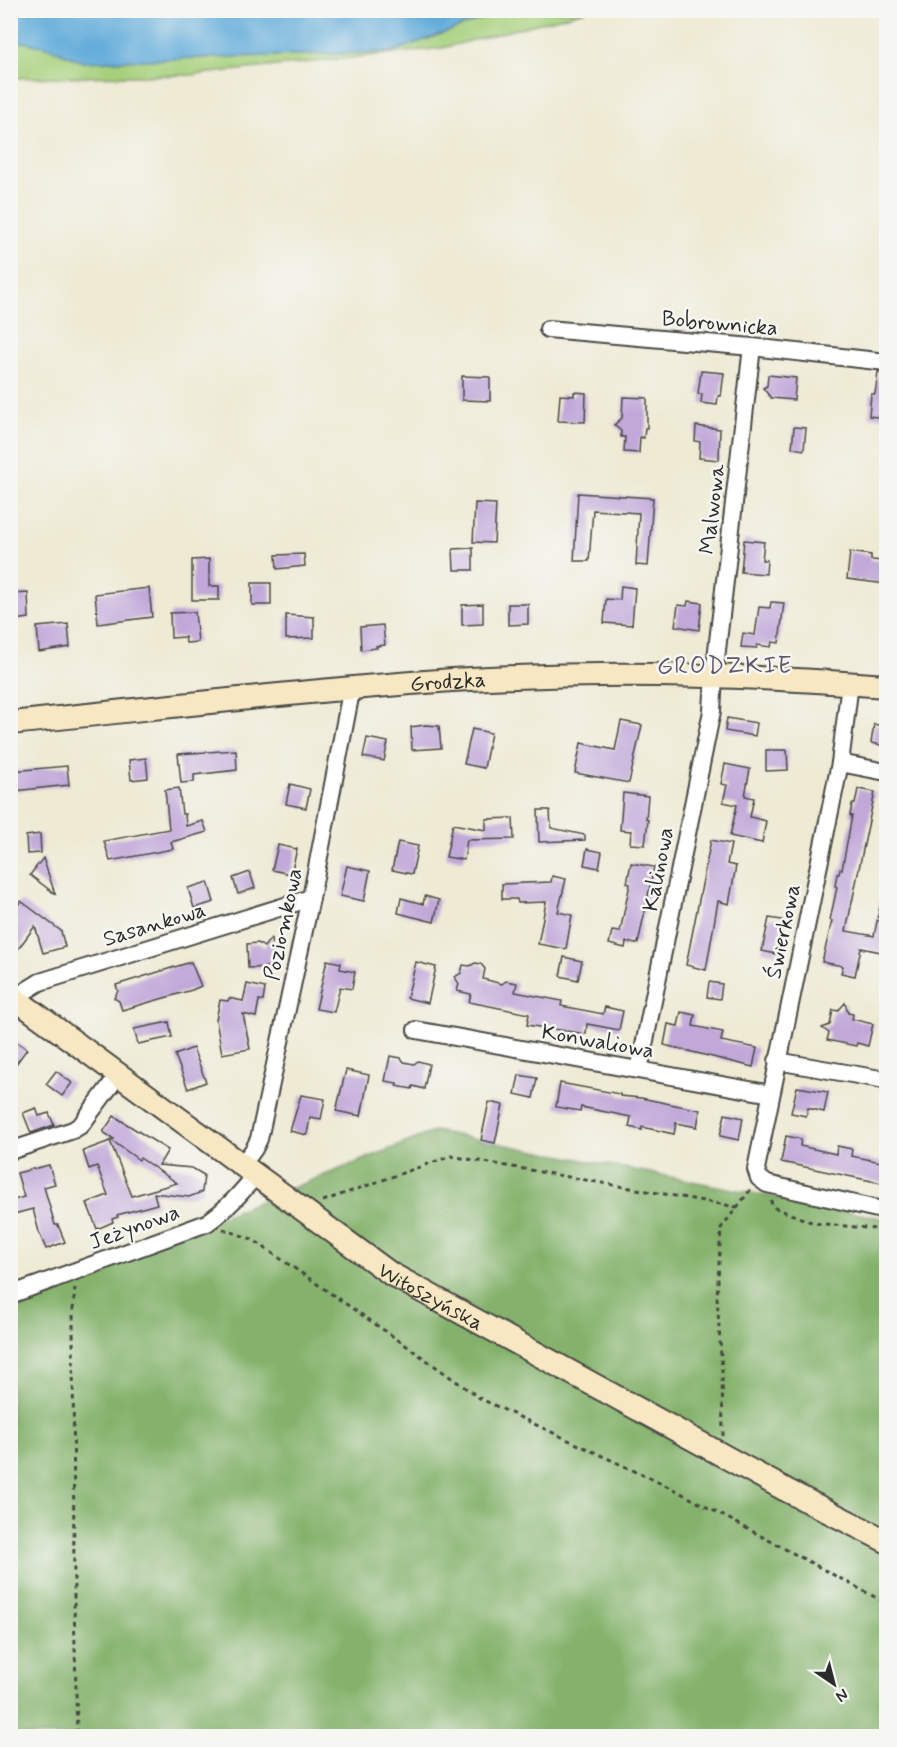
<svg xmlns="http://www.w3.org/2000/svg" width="897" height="1747" viewBox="0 0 897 1747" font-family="Mynerve,sans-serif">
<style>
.green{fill:#a6d07c;stroke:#687e54;stroke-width:1.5}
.forest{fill:#84b26c;stroke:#586e4c;stroke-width:1.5}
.water{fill:#62acda;stroke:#466c82;stroke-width:1.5}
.building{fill:#c1a8d9}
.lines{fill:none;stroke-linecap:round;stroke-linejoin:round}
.street-casing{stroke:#484844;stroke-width:20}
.secondary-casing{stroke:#484844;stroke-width:26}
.path{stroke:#484844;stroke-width:3;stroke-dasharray:4.5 4.5;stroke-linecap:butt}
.street{stroke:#fff;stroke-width:16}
.secondary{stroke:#f7e8c3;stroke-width:22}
.labels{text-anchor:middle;stroke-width:5;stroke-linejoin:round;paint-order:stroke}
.street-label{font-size:22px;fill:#2b2b2b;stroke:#f6f6f2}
.neighbourhood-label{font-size:24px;letter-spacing:1.5px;fill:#605768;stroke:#f6f6f2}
</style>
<rect width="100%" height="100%" fill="#f6f6f2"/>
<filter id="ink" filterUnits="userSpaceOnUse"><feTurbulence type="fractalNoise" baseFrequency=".0167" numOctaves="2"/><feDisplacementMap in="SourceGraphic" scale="12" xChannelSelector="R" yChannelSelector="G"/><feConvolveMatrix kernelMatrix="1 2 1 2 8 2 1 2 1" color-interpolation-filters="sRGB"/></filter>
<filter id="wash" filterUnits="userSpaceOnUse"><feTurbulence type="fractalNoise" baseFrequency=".008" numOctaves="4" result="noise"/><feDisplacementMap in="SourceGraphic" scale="24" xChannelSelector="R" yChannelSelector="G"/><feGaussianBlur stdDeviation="1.35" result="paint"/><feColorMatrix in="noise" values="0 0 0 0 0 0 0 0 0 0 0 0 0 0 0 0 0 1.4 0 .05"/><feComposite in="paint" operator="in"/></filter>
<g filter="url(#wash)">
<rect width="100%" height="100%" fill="#eeead4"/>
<path class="green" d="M10 11H586L442 48 192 75 11 78Z"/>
<path class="forest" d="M435 1131 886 1219V1736H11V1301Z"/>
<path class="water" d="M10 11 11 10 504 11 392 52 83 62 47 47 11 40Z"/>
<g id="blocks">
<g class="building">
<path d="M701 371 724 373 721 396H718L717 405 701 403 702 394H698Z"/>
<path d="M878 372H886V418L869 416 871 394H875Z"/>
<path d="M768 375 796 378 794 400 771 398 763 388 767 386Z"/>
<path d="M462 376 490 377V401L462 400Z"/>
<path d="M574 392 586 393 585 422 558 421 560 395 574 396Z"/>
<path d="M623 397 647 398V428H645L644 438 640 437 639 453 624 452 625 437H621V431L614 425 622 418Z"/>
<path d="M696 426 720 429 719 460 699 458 700 442 695 441Z"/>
<path d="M794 427 806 428 804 450 792 448Z"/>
<path d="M578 493 653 498 648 566 636 565 639 513 593 510 589 561H574Z"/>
<path d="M475 503 496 504 494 543 473 542Z"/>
<path d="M744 540 764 542 762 560H767L766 574 741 572Z"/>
<path d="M473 548V570H454L453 549Z"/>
<path d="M850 552 871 555V560L886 561V584L847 579Z"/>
<path d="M304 554 305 566 277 569 276 555Z"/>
<path d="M209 559V586H219V600H192V560Z"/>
<rect x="252" y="583" width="19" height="22"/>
<path d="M621 586 635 588 632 625 604 623 606 599 620 600Z"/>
<path d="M149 588 152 617 98 624 95 594Z"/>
<path d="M28 593 29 618 15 620 14 609H10V594Z"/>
<path d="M688 601 702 603 699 630 675 626 678 605 687 606Z"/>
<path d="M771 602 784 603 779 643 772 642 771 647 757 645V648L741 647 743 633 755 635 759 607 770 608Z"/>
<path d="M483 604V624L462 625V605Z"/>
<path d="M508 604H528V624L508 625Z"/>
<path d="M195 612 198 642 186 643 185 637 171 638 170 613Z"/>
<path d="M286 615 314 617V638L286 639Z"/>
<path d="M68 624 70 647 39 652 37 627Z"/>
<path d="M383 625 385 645 376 646 377 648 361 650 360 627Z"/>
<path d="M727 718 757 723 755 736 725 731Z"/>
<path d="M621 721 642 725 629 783 575 773 581 743 615 750Z"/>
<path d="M874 724 886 727V746L871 743Z"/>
<path d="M425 725 439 726 441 748 412 750 411 727Z"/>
<path d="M472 729 491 733 484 768 464 764Z"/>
<path d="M367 738 388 742 384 761 363 757Z"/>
<path d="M236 750 237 770 194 775V782L181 783 178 754Z"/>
<path d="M766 750H787L788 770 766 771Z"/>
<path d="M146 758 148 778 131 780 129 760Z"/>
<path d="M725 764 750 769 745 796 754 798 750 817 766 821 762 843 730 836 737 805 723 802 727 785 721 784Z"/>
<path d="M67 766 69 785 14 791 12 771Z"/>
<path d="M290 784 310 789 306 808 286 804Z"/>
<path d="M179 788 182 814H185L186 826 203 821 207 832 171 842 173 849 110 861 104 841 169 829 165 790Z"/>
<path d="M858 789 875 792 846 931 874 936 881 902 886 903V953L861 948 855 976 841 973 843 966 822 962 832 921 830 920 837 887 835 886 837 874H839L840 869 842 870 852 816 850 815 851 810 852 804H855Z"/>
<path d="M623 793 648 796 646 819 648 820 645 845 630 844 631 831 620 830Z"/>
<path d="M538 810H550L551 828 585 835V840L539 842Z"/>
<path d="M513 818 514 839 467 840 464 860 446 857 453 824 486 830V819Z"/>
<path d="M40 834 41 853 27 854 26 836Z"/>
<path d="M711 840 731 844 727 864 736 866 729 904 718 901 706 970 686 965Z"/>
<path d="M398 842 418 846 412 874 392 870Z"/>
<path d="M278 845 297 849 291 874 272 870Z"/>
<path d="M587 849 602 852 599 868 584 865Z"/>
<path d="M43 858 55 894 30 875Z"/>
<path d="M631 863 654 867 638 944 626 942 625 948 609 944 612 931 620 932 630 884 627 883Z"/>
<path d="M347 866 370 871 364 901 340 896Z"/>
<path d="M250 872 255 888 238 894 233 878Z"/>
<path d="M552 876 566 879 558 912 572 915 566 949 538 944 546 902 518 903 517 899H502V884L551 882Z"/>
<path d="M208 882 214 902 194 908 188 888Z"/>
<path d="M425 896 439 900 434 922 398 913 401 898 423 904Z"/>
<path d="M21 901 61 931 65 947 43 953 35 926 10 960V915Z"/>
<path d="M769 918 782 920 776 954 762 951Z"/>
<path d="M271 938 273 967 248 968 247 944 258 943 264 947Z"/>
<path d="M564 957 582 961 578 980 560 976Z"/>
<path d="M327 960 341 963 340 969 355 972 352 989 340 987 334 1012 316 1009Z"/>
<path d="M191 962 201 986 192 990 122 1010 119 1001 114 998 118 991 116 985Z"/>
<path d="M416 962 436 967 428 1003 407 998Z"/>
<path d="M475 963 481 964 485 969 483 979 502 984 506 981 517 983 515 992 562 1001 561 1006 603 1014 605 1007 623 1011 619 1030 587 1024 586 1034 527 1025 529 1014 469 1002 471 994 457 991 459 984 455 977 461 973 463 965 470 966Z"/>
<path d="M709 982 722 984 720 999 707 997Z"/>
<path d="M247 984 265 988 263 1001 259 1000 256 1017 243 1014 250 1049 222 1054 216 1020 220 1000 228 1001 229 998 243 1001Z"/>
<path d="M845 1003 848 1013 853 1014 852 1019 873 1024 868 1046 857 1043 856 1046 827 1040 829 1033 822 1028 830 1025 833 1010 838 1011Z"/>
<path d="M681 1012 695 1015 693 1026 723 1032 721 1041 757 1048 753 1067 664 1045 668 1024 678 1026Z"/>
<path d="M169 1022 172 1037 138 1044 134 1029Z"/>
<path d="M10 1037 27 1049 10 1072Z"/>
<path d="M193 1048 206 1082 188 1089 175 1055Z"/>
<path d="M390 1056 401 1058 404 1062 414 1064 418 1061 429 1064 424 1089 413 1086 412 1089 396 1086 397 1083 385 1081Z"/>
<path d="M346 1070 369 1075 361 1116 336 1111Z"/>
<path d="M56 1071 72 1083 62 1096 46 1084Z"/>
<path d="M519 1075 537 1078 533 1098 515 1094Z"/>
<path d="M560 1083 620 1094V1096L641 1098 700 1110 697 1127 676 1123 674 1134 642 1127V1130L629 1127 631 1117 581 1107 580 1111 556 1107Z"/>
<path d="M797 1087 828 1092 824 1112 808 1108 806 1116 791 1113Z"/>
<path d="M301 1095 325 1099 321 1119 310 1117 307 1135 290 1131Z"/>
<path d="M489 1102 503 1105 495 1143 481 1140Z"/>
<path d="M36 1108 39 1116 49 1113 54 1125 31 1133 23 1113Z"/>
<path d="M725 1114 743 1118 739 1140 720 1136Z"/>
<path d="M114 1116 168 1150 159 1165 192 1168 204 1175 202 1192 189 1197 154 1193 157 1204 117 1215 118 1217 112 1219 113 1222 97 1229 87 1203 108 1195 97 1166 89 1169 83 1151 110 1141 132 1196 177 1183 140 1158 139 1160 111 1140 114 1139 103 1132Z"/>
<path d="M786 1136 801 1139 800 1146 836 1154 837 1146 852 1149 851 1156 886 1163V1184L781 1162Z"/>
<path d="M49 1165 55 1184 44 1187 55 1225H58L65 1242 46 1249 39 1232 33 1209 10 1215V1201L24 1197 17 1173Z"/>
</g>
</g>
</g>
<g filter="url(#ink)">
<use href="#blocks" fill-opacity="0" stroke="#484844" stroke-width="1.5"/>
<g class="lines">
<g class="street-casing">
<g id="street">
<path d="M548 329 752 347 886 362"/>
<path d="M850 683 840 763 756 1169 759 1178 767 1184 886 1211"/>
<path d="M840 763 886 772"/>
<path d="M14 998 40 982 311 898"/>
<path d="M416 1030 771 1094"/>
<path d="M777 1061 886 1080"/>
<path d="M639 1070 712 711 714 676 752 347"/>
<path d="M10 1151 73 1130 81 1125 119 1074"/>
<path d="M242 1165 254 1149 259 1139 311 898 352 687"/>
<path d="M10 1295 207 1223C227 1209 241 1193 256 1175"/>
</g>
</g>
<g class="secondary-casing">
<g id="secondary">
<path id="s1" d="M10 723C158 708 305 690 452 680 597 671 742 674 886 686"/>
<path id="s2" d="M10 995 391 1274 786 1490 886 1541"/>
</g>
</g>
<g class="path">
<path d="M771 1200 772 1207 814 1223 886 1230"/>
<path d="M323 1201 451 1156 737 1207"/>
<path d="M223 1229 252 1239 404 1344 481 1399 675 1490 886 1603"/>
<path d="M75 1288 73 1310 74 1602 77 1736"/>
<path d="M723 1436 722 1371 717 1297 721 1228 751 1189"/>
</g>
<use href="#street" class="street"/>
<use href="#secondary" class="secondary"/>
</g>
</g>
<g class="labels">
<g class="street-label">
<text transform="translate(720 322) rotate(5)" y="8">Bobrownicka</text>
<text transform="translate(711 509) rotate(-83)" y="8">Malwowa</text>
<text dy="8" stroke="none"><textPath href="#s1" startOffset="440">Grodzka</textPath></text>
<text transform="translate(657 869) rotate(-79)" y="8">Kalinowa</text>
<text transform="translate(154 923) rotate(-17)" y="8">Sasankowa</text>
<text transform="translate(282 924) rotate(-78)" y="8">Poziomkowa</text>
<text transform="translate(782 931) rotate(-78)" y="8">Świerkowa</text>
<text transform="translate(598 1040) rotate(10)" y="8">Konwaliowa</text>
<text transform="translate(134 1226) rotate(-20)" y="8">Jeżynowa</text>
<text dy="8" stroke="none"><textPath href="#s2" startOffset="518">Witoszyńska</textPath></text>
</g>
<g class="neighbourhood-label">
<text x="725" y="673">GRODZKIE</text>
</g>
</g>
<rect width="897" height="1747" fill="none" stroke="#f6f6f2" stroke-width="36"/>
<g transform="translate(834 1684) rotate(145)" stroke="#f6f6f2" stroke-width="4.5" paint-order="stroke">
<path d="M0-4.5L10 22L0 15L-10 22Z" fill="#2b2b2b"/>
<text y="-9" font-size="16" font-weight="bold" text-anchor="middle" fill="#2b2b2b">N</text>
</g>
</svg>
